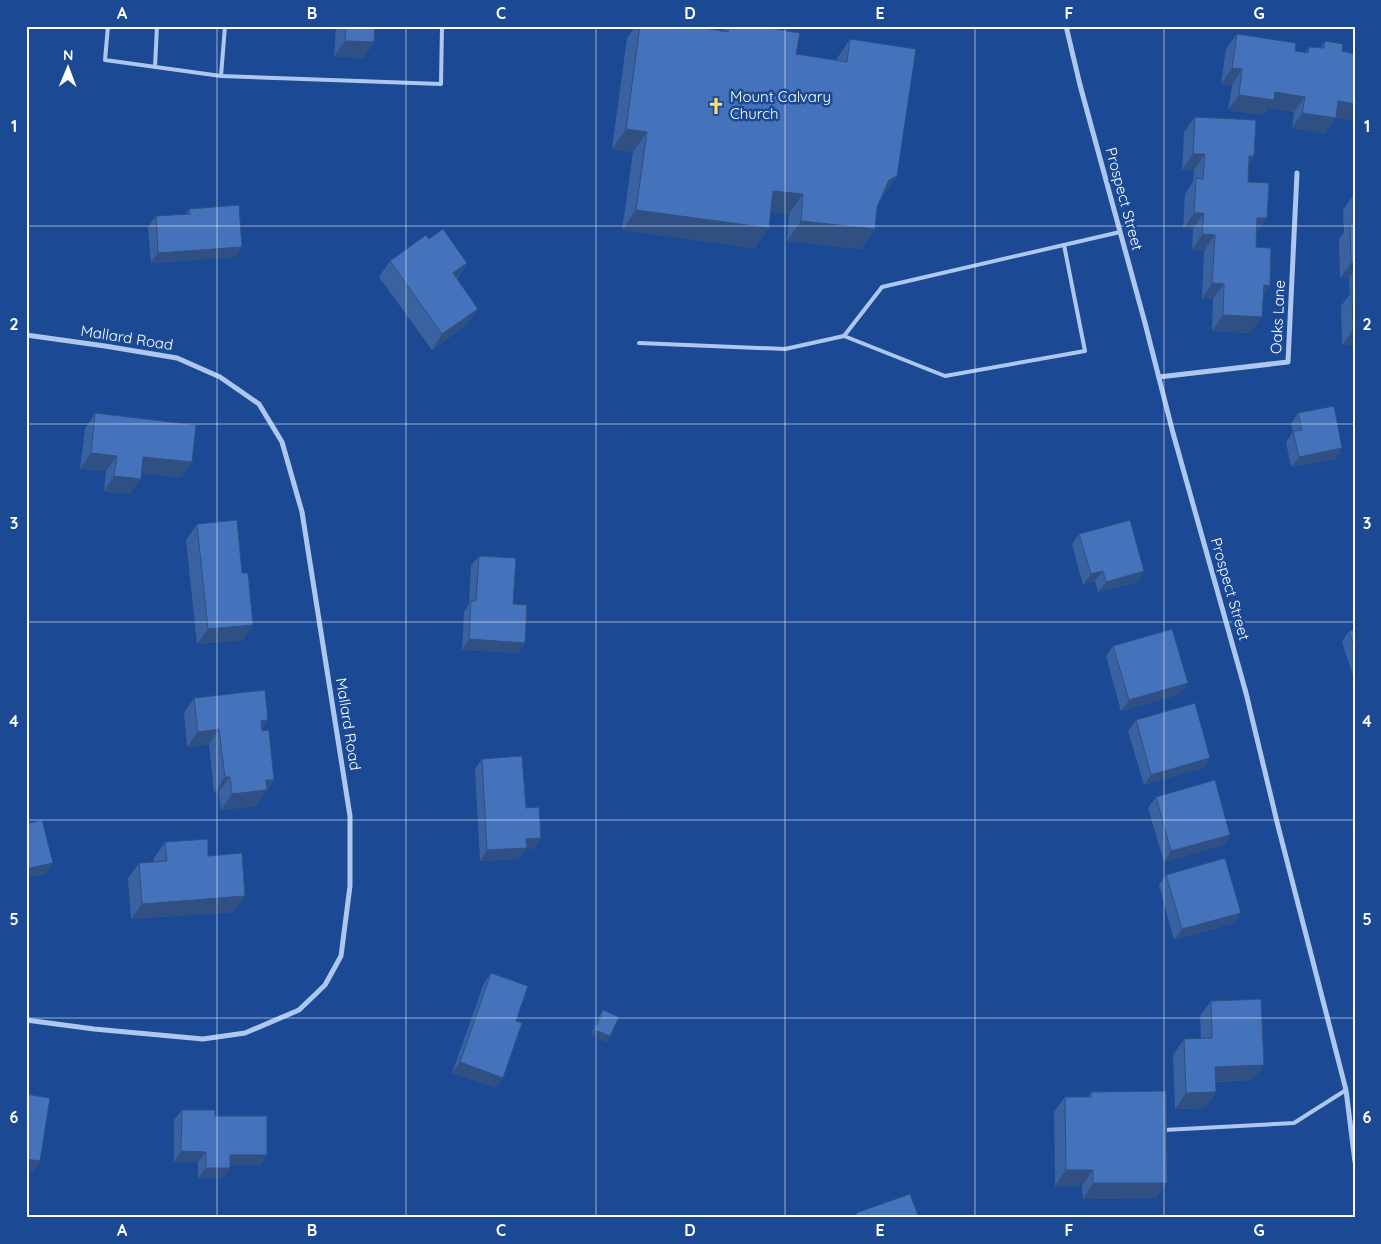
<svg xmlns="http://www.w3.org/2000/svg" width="1381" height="1244" viewBox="0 0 1381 1244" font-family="Quicksand,sans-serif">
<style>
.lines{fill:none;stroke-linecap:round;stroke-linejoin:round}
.lane{stroke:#adc7ef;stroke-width:4}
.street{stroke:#adc7ef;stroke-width:5}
.wall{fill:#3a62a1}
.shaded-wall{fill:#305083}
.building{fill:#4472bb;stroke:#305083}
.grid{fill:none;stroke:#fff;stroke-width:1;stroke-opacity:0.55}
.labels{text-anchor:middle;stroke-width:5;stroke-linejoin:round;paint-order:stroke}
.poi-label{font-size:15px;fill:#fff;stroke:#1b4994;text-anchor:start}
.street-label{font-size:15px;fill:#fff;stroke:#1b4994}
.neatline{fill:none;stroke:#fff;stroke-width:2}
.grid-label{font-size:16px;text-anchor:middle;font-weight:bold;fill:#fff}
</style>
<rect width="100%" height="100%" fill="#1b4994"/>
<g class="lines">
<g class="lane">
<path d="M108 26 105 60 221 76"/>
<path d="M225 26 221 76 441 84 442 26"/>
<path d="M846 26H860"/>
<path d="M155 67 157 26"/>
<path d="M844 336 945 376 1085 351 1064 245"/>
<path d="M639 343 785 349 844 336 882 287 1120 232"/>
<path d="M1164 1130 1294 1123 1346 1090"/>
</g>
<g class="street">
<path d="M1066 26 1080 85 1145 323 1173 433 1246 693 1278 826 1346 1090 1355 1162"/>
<path d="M26 335 105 346 177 358 220 377 259 404 282 442 302 512 350 816V886L341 956 325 985 299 1010 245 1033 203 1039 94 1029 26 1020"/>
<path d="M1159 377 1288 362 1297 173"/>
</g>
</g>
<g class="wall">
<path d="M336 26H375L374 42 363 58 334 56Z"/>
<path d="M636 26H692L723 31 727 26H758L796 54 836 60 850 39 897 176 883 196 882 197 877 207 875 229 861 249 787 241 789 214 771 212 755 248 622 230 633 152 612 149 627 38Z"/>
<path d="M1237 34 1295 51 1305 53 1309 47 1320 48 1325 41 1342 51 1335 118 1325 134 1292 128 1294 112 1268 108 1263 115 1228 110 1232 85 1221 84 1226 49Z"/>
<path d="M1195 117 1254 156 1249 163 1248 182 1257 233 1256 247 1263 295 1251 333 1212 331 1213 299H1202L1204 251 1192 250 1193 229H1183L1185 194 1193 182 1194 170H1182L1184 132Z"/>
<path d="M1354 194H1355V345H1342L1341 306 1350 294 1349 278H1340L1339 239 1344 232 1343 210Z"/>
<path d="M189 209 242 247 235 257 151 263 148 227 156 216 186 214Z"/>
<path d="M429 239 467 263 457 279 467 324 432 350 379 277 390 261Z"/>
<path d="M95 413 192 462 181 478 141 473 130 494 104 491 106 471 80 469 85 429Z"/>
<path d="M1298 413 1342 448 1335 459 1291 467 1286 442 1293 432 1291 424Z"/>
<path d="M197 524 242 573 243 640 197 644 186 540Z"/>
<path d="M1079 534 1144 571 1137 582 1098 592 1095 581 1083 585 1072 544Z"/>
<path d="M479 556 513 604 525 643 518 653 462 650 464 612 469 604 471 566Z"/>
<path d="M1355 630V682L1342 642 1349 631Z"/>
<path d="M1113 646 1188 683 1180 694 1121 711 1106 656Z"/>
<path d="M194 698 268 720 261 730 274 780 256 806 221 810 219 792 214 793 209 744 187 747 184 713Z"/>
<path d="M1136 720 1210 758 1203 768 1144 785 1128 731Z"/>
<path d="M482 759 526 808 534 848 526 849 519 859 480 861 475 769Z"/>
<path d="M1156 797 1230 835 1223 845 1164 862 1148 808Z"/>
<path d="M165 842 208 856 234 912 131 919 128 878 139 863 154 862V858Z"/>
<path d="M1166 875 1241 913 1234 923 1174 940 1159 885Z"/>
<path d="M491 973 516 1021 496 1088 452 1073 484 983Z"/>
<path d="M1211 1001 1253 1080 1216 1082V1092L1205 1108 1175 1109 1173 1055 1184 1039H1201L1200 1016Z"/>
<path d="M603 1010 607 1042 591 1035 599 1016Z"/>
<path d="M1091 1092 1167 1183 1156 1198 1083 1199 1082 1186H1055L1054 1112 1065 1097H1088Z"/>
<path d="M182 1110 215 1116 267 1155 260 1165H230L223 1178H198V1162H174V1120Z"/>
<path d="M856 1213 919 1218H853Z"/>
</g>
<g class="shaded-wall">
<path d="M345 41 374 42 363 58 334 56Z"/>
<path d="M1232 68 1242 69 1232 85 1221 84Z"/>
<path d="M1275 92 1305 97 1294 112 1268 108 1263 115 1228 110 1239 95Z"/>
<path d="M1338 101 1355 104V121L1335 118 1325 134 1292 128 1302 113Z"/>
<path d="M626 129 647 132 633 152 612 149Z"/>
<path d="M1193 154H1205L1194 170H1182Z"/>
<path d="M1249 156H1254L1243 172Z"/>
<path d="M897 176 883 196 875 200 889 180Z"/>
<path d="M773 191 803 194 789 214 759 211Z"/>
<path d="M636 210 769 228 755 248 622 230Z"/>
<path d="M1194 213H1204L1193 229H1183Z"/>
<path d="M1257 218H1267L1256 234Z"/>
<path d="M801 221 875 229 861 249 787 241Z"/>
<path d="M1202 234 1215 235 1204 251 1192 250Z"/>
<path d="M242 247 235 257 151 263 158 253Z"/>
<path d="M467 263 456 279 453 273Z"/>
<path d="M1351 263H1355V270L1349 278H1340Z"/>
<path d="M1212 283 1224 284 1213 299H1202Z"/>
<path d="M1264 285 1270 286 1259 301Z"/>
<path d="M478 309 467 324 432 350 442 334Z"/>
<path d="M1223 315 1262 317 1251 333 1212 331Z"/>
<path d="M1353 330H1355V345H1342Z"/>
<path d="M1342 448 1335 459 1291 467 1299 457Z"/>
<path d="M91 453 117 456 106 471 80 469Z"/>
<path d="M143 457 192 462 181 478 133 472Z"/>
<path d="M114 476 141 479 130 494 104 491Z"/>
<path d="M1103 571 1095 581 1083 585 1091 574Z"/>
<path d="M1144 571 1137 582 1098 592 1106 582Z"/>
<path d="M253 625 243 640 197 644 208 629Z"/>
<path d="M469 639 525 643 518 653 462 650Z"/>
<path d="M1188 683 1180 694 1121 711 1129 700Z"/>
<path d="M268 720 258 735 261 721Z"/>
<path d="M219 729 209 744 187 747 198 732Z"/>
<path d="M1210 758 1203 768 1144 785 1151 775Z"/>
<path d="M225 777H230L219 792 214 793Z"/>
<path d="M266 780H274L256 806 221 810 232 794Z"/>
<path d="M1230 835 1223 845 1164 862 1171 851Z"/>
<path d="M541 838 534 848 526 849 519 859 480 861 487 850 526 839Z"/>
<path d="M53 863 46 874 26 878V869Z"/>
<path d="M245 896 234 912 131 919 142 904Z"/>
<path d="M1241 913 1234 923 1174 940 1182 929Z"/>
<path d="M595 1030 610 1036 607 1042 591 1035Z"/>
<path d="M460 1062 503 1078 496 1088 452 1073Z"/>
<path d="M1264 1065 1253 1080 1204 1082 1215 1067Z"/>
<path d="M1216 1092 1205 1108 1175 1109 1186 1093Z"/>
<path d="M181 1151 206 1152 198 1162H174Z"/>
<path d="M230 1155H267L260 1165H223Z"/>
<path d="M26 1159 40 1161 33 1172 26 1171Z"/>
<path d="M206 1168H230L223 1178H198Z"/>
<path d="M1066 1170H1093L1082 1186H1055Z"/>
<path d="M1093 1183H1167L1156 1198 1083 1199Z"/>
</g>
<g class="building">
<path d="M346 26H375L374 42 345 41Z"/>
<path d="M640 26H692L728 32 729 26H758L800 33 796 54 847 62 850 39 916 49 897 176 889 180 877 207 875 229 801 221 803 194 773 191 769 228 636 210 647 132 626 129Z"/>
<path d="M1237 34 1296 43 1295 51 1308 53 1309 47 1324 48 1325 41 1343 44 1342 51 1355 54V104L1338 101 1336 118 1302 113 1305 97 1275 92 1274 100 1239 95 1242 69 1232 68Z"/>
<path d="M1195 117 1256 120 1254 156H1249L1248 182 1269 183 1267 218H1257L1256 247 1271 248 1270 286 1264 285 1262 317 1223 315 1224 284 1212 283 1215 235 1202 234 1204 213H1194L1196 178 1203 179 1205 154H1193Z"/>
<path d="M239 205 242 247 158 253 156 216 190 214 189 209Z"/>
<path d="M1350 224H1355V263H1351Z"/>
<path d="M443 229 467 263 453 273 478 309 442 334 390 261 426 235 429 239Z"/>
<path d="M1352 291H1355V330H1353Z"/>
<path d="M1334 406 1342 448 1299 457 1293 431 1302 430 1298 413Z"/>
<path d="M95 413 196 425 192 462 143 457 141 479 114 476 117 456 91 453Z"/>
<path d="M237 520 242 573H248L253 625 208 629 197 524Z"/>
<path d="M1130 520 1144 571 1106 582 1103 571 1091 574 1079 534Z"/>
<path d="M479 556 516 558 513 604 527 605 525 643 469 639 471 601H476Z"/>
<path d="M1172 629 1188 683 1129 700 1113 646Z"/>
<path d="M1355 630V649L1349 631Z"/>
<path d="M265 690 268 720 261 721 262 731 269 730 274 780H266L267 790 232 794 230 777H225L219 729 198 732 194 698Z"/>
<path d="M1195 703 1210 758 1151 775 1136 720Z"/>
<path d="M522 756 526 808 539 807 541 838 526 839 527 848 487 850 482 759Z"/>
<path d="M1215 780 1230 835 1171 851 1156 797Z"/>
<path d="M42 820 53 863 26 869V824Z"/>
<path d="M208 839V856L242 853 245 896 142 904 139 863 167 861 165 842Z"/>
<path d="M1225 858 1241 913 1182 929 1166 875Z"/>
<path d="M491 973 528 986 516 1021 522 1023 503 1078 460 1062Z"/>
<path d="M1261 999 1264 1065 1215 1067 1216 1092 1186 1093 1184 1039 1212 1038 1211 1001Z"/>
<path d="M603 1010 619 1017 610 1036 595 1030Z"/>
<path d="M1166 1091 1167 1183H1093V1170H1066L1065 1097H1091V1092Z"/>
<path d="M26 1094 50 1098 40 1161 26 1159Z"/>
<path d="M182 1110H215V1116H267V1155H230V1168H206V1152L181 1151Z"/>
<path d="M910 1194 919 1218H858L856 1213Z"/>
</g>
<path class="grid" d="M217 26V1218M406 26V1218M596 26V1218M785 26V1218M975 26V1218M1164 26V1218M26 226H1355M26 424H1355M26 622H1355M26 820H1355M26 1018H1355"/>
<defs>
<g id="church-bare" transform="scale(1.35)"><path d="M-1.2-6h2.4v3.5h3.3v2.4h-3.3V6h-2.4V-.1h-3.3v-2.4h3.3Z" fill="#ffdd6b" stroke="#1b4994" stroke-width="2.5" paint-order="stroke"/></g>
</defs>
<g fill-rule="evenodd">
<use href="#church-bare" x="716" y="106"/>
</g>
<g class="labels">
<g class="poi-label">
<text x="730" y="102">Mount Calvary<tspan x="730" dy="17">Church</tspan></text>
</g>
<g class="street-label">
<text transform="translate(1124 199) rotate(75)" y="5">Prospect Street</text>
<text transform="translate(1278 317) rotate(-87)" y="5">Oaks Lane</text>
<text transform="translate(127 338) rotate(9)" y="5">Mallard Road</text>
<text transform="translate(1230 589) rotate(74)" y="5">Prospect Street</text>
<text transform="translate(348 724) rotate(81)" y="5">Mallard Road</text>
</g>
</g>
<rect width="1381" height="1244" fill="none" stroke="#1b4994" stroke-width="55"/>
<g transform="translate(68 68) rotate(1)" stroke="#1b4994" stroke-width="4" paint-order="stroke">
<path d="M0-4L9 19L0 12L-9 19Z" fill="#ffffff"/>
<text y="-8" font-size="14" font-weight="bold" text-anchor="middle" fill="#ffffff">N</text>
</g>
<rect x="28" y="28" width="1326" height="1188" class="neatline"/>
<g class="grid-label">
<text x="122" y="19">A</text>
<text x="312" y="19">B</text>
<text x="501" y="19">C</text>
<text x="690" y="19">D</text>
<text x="880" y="19">E</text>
<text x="1069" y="19">F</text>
<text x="1259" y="19">G</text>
<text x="14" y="132">1</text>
<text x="1367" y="132">1</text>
<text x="14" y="330">2</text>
<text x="1367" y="330">2</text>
<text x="14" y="529">3</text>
<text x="1367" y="529">3</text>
<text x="14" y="727">4</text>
<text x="1367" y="727">4</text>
<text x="14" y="925">5</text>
<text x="1367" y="925">5</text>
<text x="14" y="1123">6</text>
<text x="1367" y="1123">6</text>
<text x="122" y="1236">A</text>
<text x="312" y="1236">B</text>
<text x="501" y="1236">C</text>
<text x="690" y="1236">D</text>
<text x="880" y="1236">E</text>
<text x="1069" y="1236">F</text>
<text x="1259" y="1236">G</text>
</g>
</svg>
